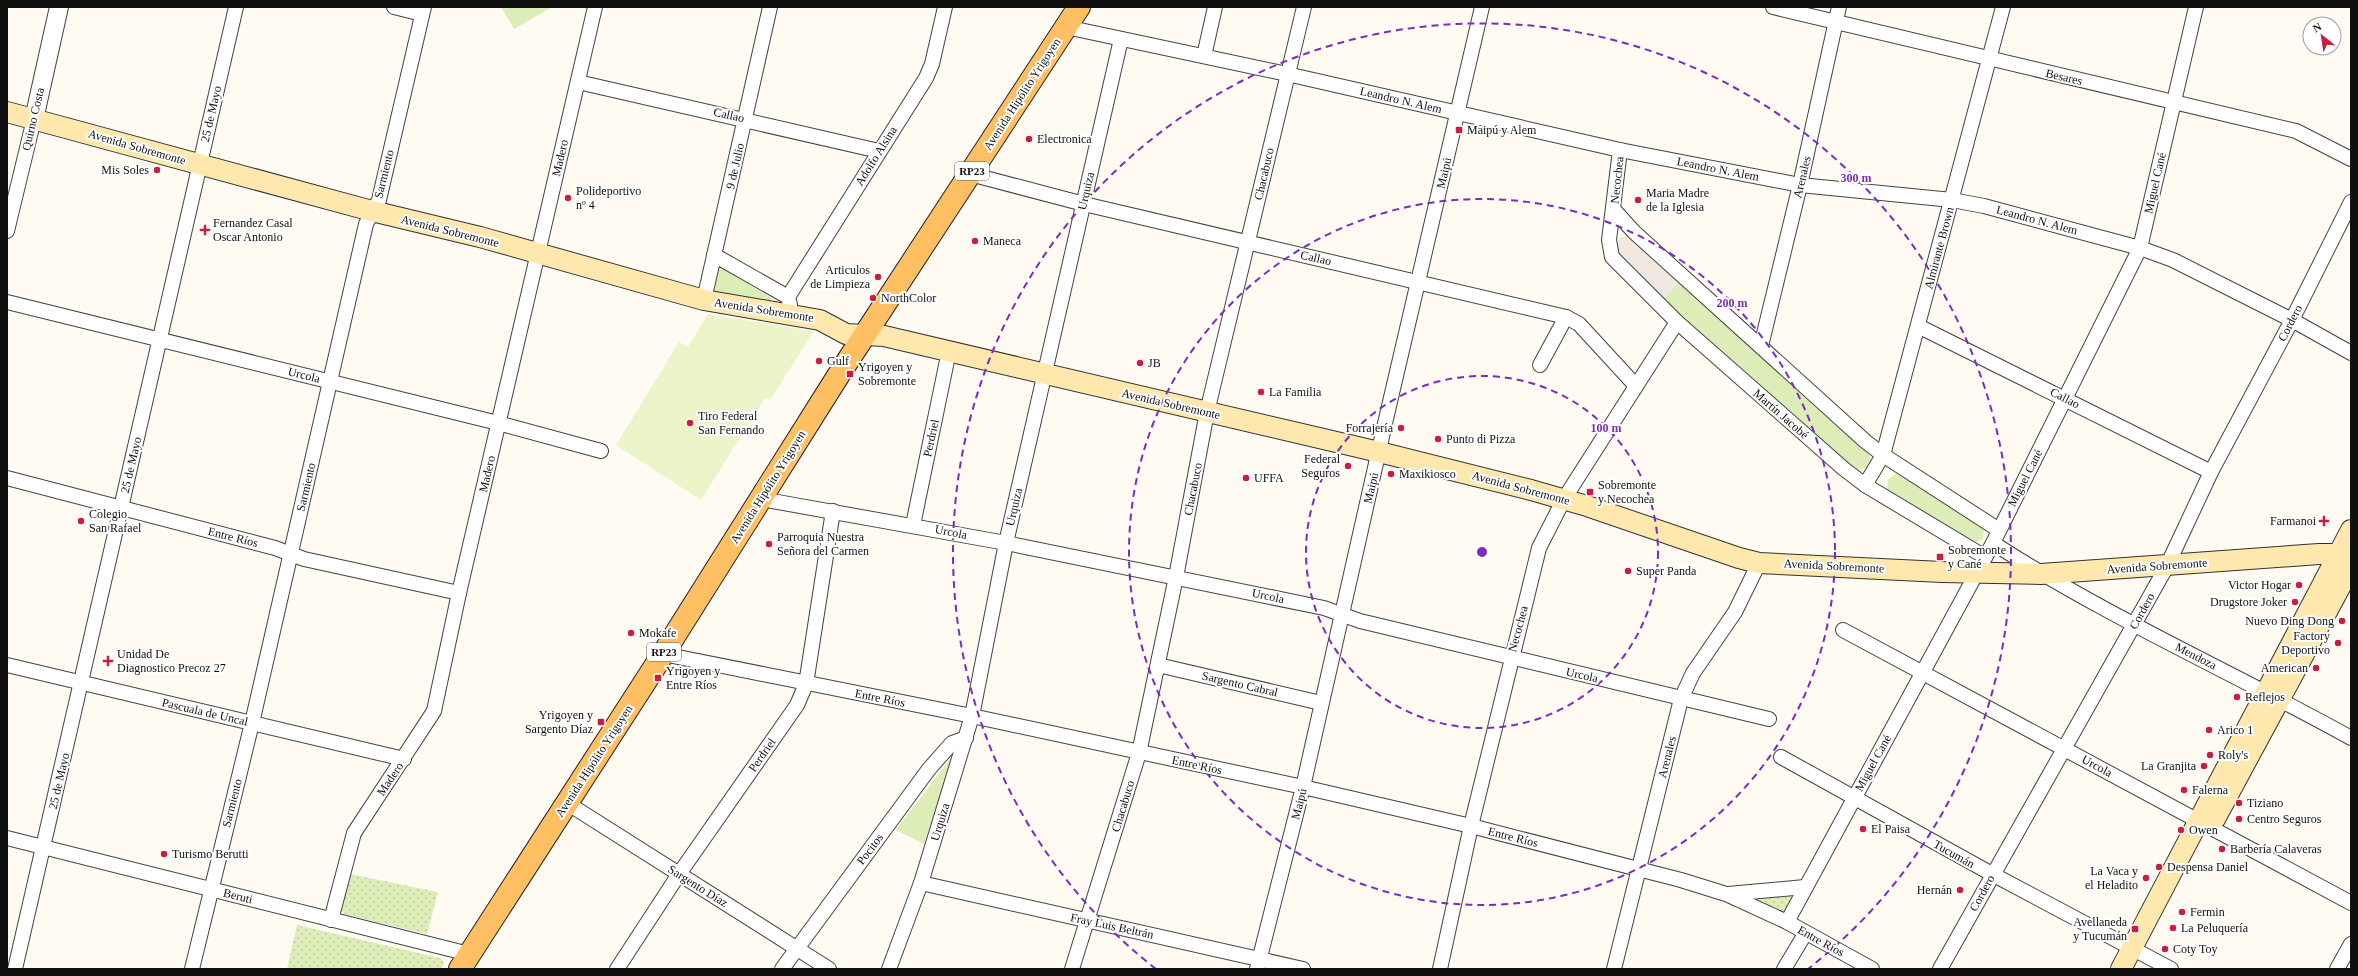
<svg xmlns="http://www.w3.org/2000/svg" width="2358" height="976" viewBox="0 0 2358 976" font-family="'Times New Roman',serif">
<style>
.grass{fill:url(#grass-dots)}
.park{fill:#dcedb8}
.pitch{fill:#ecf4ca}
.plaza{fill:#f1e9df}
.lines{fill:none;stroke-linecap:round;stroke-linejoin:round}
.minor-casing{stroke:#434343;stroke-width:16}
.tertiary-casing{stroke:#434343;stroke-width:20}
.secondary-casing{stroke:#323232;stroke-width:22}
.primary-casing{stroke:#212121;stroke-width:24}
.minor{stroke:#fff;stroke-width:14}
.tertiary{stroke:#fff;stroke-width:18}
.secondary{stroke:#ffe8ad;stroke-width:20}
.primary{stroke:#ffbf62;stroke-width:22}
.ring{fill:none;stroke:#7b2cbf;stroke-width:2;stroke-dasharray:7 5}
.poi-dot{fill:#cb1c41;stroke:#fff;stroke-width:1.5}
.labels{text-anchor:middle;stroke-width:4;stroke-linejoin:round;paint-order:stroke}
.shield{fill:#fff;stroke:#585858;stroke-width:1}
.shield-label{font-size:11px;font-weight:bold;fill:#101010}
.street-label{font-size:12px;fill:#101010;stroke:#fff}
.poi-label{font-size:12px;fill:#101010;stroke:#fff;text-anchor:start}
.centre{fill:#7b2cbf;stroke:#fff;stroke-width:2}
.ring-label{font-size:12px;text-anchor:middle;font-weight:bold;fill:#7b2cbf;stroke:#fff;stroke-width:4;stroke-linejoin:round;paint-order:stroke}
</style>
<defs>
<pattern id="grass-dots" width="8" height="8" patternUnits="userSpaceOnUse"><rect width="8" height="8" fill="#dcedb8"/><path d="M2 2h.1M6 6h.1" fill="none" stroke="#bcca9d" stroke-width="1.8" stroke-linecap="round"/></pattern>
</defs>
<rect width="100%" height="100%" fill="#fffaf2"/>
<g class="grass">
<path d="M350 874 438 892 427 934 344 914 341 908Z"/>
<path d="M1791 894 1794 897 1784 915 1754 904 1752 896Z"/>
<path d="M297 925 440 958 444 963 441 969H287Z"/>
</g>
<g class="park">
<path d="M501 7H552L514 29Z"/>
<path d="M1628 236 1868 452C1873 463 1865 472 1853 469L1686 322 1614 249 1620 238Z"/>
<path d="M719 265 772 298 769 302 713 292 711 288Z"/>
<path d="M1896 473H1900L1984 528 1983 539 1973 544 1887 491 1888 480Z"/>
<path d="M953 755 924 844 896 830Z"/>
</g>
<path class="pitch" d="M708 314 814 331 770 400 765 398 701 500 616 445 679 342 688 347Z"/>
<path class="plaza" d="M1628 236 1681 280 1663 300 1617 256 1615 245 1617 242Z"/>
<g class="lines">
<g class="minor-casing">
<g id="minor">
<path d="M394 7 422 14"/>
<path d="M1773 7 2296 131 2351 159"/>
<path d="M1066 27 1287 74 1620 150 1800 185 1952 200 1984 206 2140 248 2173 260 2292 320 2351 353"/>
<path d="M1204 56 1215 7"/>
<path d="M578 82 879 151"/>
<path d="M1620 150 1609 240 1612 257 1677 322 1844 469 1865 485 1985 557"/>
<path d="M970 174 1084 204 1566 317 1579 324 1636 386"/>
<path d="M1614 210 1634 232 1865 441 1883 455 1999 530"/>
<path d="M7 231 34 119"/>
<path d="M714 255 788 297 790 305"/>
<path d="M788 297 926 78 932 64 945 7"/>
<path d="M704 300 770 7"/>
<path d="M7 302 498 423 601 451"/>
<path d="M1918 326 2211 472"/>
<path d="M1761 346 1800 185 1839 7"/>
<path d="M1540 365 1566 317"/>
<path d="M7 478 275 548 304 559 459 593"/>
<path d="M1865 485 1883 455 2003 7"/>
<path d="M761 499 1006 543 1324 608 1360 621 1769 719"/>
<path d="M913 525 949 351"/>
<path d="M1993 543C2107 617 2232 672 2351 738"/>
<path d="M1843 630 2351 903"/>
<path d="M663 654 972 716 1303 787 1471 826 1681 880 1726 894 1787 922 1872 969"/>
<path d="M7 665 404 759"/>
<path d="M1158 665 1321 703"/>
<path d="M1781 757 1992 874 2171 969"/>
<path d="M567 803 829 969"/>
<path d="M7 838 469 954"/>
<path d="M921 883 1303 969"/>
<path d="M1728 894 1805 887"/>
<path d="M331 920 354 833 434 711 459 593 595 7"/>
<path d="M1787 922 1993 543 2140 248 2196 7"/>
<path d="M15 969 236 7"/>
<path d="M192 969 252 723 366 224 379 200 424 7"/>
<path d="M617 969 679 874 797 705 806 684 833 511"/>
<path d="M782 969 929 769 952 743 966 738"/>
<path d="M889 969 921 883 972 716 1006 543 1121 39"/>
<path d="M1072 969 1139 753 1176 577 1207 412 1304 7"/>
<path d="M1257 969 1303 787 1386 419 1482 7"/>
<path d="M1440 969 1471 826 1539 548 1564 499 1677 322"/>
<path d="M1614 969 1681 699 1693 673 1735 612 1759 563"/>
<path d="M1784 969 1805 934"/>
<path d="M1940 969 2167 566 2211 472 2292 320 2351 202"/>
<path d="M2337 969 2351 944"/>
</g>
</g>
<g class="tertiary-casing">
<path id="tertiary" d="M34 119 59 7"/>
</g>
<g class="secondary-casing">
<g id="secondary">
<path d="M7 112 372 211 480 237 704 300 820 320 846 334 884 336 1379 452 1531 490 1587 506 1739 558 1759 563 1942 572 2041 574 2319 554H2338L2351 558"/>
<path d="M2215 819 2351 567"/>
<path d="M2121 969 2351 530"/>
</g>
</g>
<g class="primary-casing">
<path id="primary" d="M460 969 663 654 843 368 1079 7"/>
</g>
<use href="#minor" class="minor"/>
<use href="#tertiary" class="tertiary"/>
<use href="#secondary" class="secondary"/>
<use href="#primary" class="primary"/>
</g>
<g class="ring">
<circle cx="1482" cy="552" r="176"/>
<circle cx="1482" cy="552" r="353"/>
<path d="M1156 969A529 529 0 1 1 1808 969"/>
</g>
<g class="poi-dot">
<rect x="1455" y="126" width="8" height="8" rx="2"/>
<circle cx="1029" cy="139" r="4"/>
<circle cx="157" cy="170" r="4"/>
<circle cx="568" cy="198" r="4"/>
<circle cx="1638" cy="200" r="4"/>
<path d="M203 224h4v4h4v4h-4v4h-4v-4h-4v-4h4z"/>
<circle cx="975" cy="241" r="4"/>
<circle cx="878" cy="277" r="4"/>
<circle cx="873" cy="298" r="4"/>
<circle cx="819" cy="361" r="4"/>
<circle cx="1140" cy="363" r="4"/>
<rect x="846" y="370" width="8" height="8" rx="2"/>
<circle cx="1261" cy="392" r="4"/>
<circle cx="690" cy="423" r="4"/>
<circle cx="1401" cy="428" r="4"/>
<circle cx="1438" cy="439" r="4"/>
<circle cx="1348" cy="466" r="4"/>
<circle cx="1391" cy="474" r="4"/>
<circle cx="1246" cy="478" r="4"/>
<rect x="1586" y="488" width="8" height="8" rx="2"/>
<circle cx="81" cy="521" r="4"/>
<path d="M2322 515h4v4h4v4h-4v4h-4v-4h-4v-4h4z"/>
<circle cx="769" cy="544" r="4"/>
<rect x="1936" y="553" width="8" height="8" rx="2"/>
<circle cx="1628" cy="571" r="4"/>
<circle cx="2299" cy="585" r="4"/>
<circle cx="2295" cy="602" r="4"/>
<circle cx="2342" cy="621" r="4"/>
<circle cx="631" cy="633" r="4"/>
<circle cx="2338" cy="643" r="4"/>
<path d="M106 655h4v4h4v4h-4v4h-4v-4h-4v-4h4z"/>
<circle cx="2316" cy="668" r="4"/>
<rect x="654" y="674" width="8" height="8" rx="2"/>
<circle cx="2237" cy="697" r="4"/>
<rect x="597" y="718" width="8" height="8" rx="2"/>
<circle cx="2209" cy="730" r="4"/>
<circle cx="2210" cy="755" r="4"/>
<circle cx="2204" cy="766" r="4"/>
<circle cx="2184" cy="790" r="4"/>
<circle cx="2239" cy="803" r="4"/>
<circle cx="2239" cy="819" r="4"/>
<circle cx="1863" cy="829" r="4"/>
<circle cx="2181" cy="830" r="4"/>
<circle cx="2222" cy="849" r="4"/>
<circle cx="164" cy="854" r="4"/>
<circle cx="2159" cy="867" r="4"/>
<circle cx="2146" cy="878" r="4"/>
<circle cx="1960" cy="890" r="4"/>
<circle cx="2182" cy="912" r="4"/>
<circle cx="2173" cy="928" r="4"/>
<rect x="2131" y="925" width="8" height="8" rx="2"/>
<circle cx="2165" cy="949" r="4"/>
</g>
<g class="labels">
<g class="shield">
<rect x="955" y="162" width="34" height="18" rx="3"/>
<rect x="647" y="643" width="34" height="18" rx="3"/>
</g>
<g class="shield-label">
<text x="972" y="175">RP23</text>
<text x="664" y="656">RP23</text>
</g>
<g class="street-label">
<text transform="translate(2064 77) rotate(13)" y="4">Besares</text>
<text transform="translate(1022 94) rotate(-57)" y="4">Avenida Hipólito Yrigoyen</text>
<text transform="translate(1401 100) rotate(13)" y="4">Leandro N. Alem</text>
<text transform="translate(211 114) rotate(-77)" y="4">25 de Mayo</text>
<text transform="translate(729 115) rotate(13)" y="4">Callao</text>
<text transform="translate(33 119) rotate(-77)" y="4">Quirno Costa</text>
<text transform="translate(137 147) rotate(16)" y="4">Avenida Sobremonte</text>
<text transform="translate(876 156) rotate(-58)" y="4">Adolfo Alsina</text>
<text transform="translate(560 158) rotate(-77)" y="4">Madero</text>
<text transform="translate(735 166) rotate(-77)" y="4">9 de Julio</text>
<text transform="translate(1718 169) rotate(11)" y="4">Leandro N. Alem</text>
<text transform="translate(1444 173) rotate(-77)" y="4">Maipú</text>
<text transform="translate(384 174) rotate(-76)" y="4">Sarmiento</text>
<text transform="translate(1264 174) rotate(-77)" y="4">Chacabuco</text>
<text transform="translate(1802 177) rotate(-77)" y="4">Arenales</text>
<text transform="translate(1617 180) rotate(-84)" y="4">Necochea</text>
<text transform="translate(2155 183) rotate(-77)" y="4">Miguel Cané</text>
<text transform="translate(1086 191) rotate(-77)" y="4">Urquiza</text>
<text transform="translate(2037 220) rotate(15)" y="4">Leandro N. Alem</text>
<text transform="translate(450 231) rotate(14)" y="4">Avenida Sobremonte</text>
<text transform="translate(1939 248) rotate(-75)" y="4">Almirante Brown</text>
<text transform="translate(1316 258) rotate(13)" y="4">Callao</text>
<text transform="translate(764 310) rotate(9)" y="4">Avenida Sobremonte</text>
<text transform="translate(2290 323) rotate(-63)" y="4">Cordero</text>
<text transform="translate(304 375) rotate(14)" y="4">Urcola</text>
<text transform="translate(2065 398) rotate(27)" y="4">Callao</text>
<text transform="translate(1171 404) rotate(13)" y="4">Avenida Sobremonte</text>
<text transform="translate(1781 414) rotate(41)" y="4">Martín Jacobé</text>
<text transform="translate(931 438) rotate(-78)" y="4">Perdriel</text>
<text transform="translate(131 465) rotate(-77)" y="4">25 de Mayo</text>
<text transform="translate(487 474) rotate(-77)" y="4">Madero</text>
<text transform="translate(2025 478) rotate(-63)" y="4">Miguel Cané</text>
<text transform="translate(306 487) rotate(-77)" y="4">Sarmiento</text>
<text transform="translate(768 487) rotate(-58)" y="4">Avenida Hipólito Yrigoyen</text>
<text transform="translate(1371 488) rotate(-77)" y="4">Maipú</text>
<text transform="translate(1521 488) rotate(15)" y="4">Avenida Sobremonte</text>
<text transform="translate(1193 489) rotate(-79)" y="4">Chacabuco</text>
<text transform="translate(1014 507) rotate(-77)" y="4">Urquiza</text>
<text transform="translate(951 532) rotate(11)" y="4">Urcola</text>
<text transform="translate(233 537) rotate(14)" y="4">Entre Ríos</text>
<text transform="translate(1834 566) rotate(3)" y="4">Avenida Sobremonte</text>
<text transform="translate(2157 566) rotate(-4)" y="4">Avenida Sobremonte</text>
<text transform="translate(1268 596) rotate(12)" y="4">Urcola</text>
<text transform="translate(2142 611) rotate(-61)" y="4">Cordero</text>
<text transform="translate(1518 629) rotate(-75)" y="4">Necochea</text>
<text transform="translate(2196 656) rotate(27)" y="4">Mendoza</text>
<text transform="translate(1582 675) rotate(13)" y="4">Urcola</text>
<text transform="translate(1240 684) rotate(13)" y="4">Sargento Cabral</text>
<text transform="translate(880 698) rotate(11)" y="4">Entre Ríos</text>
<text transform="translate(205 712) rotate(13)" y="4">Pascuala de Uncal</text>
<text transform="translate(762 755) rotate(-55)" y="4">Perdriel</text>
<text transform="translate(1667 757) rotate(-76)" y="4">Arenales</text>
<text transform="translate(594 761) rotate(-57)" y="4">Avenida Hipólito Yrigoyen</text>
<text transform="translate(1873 763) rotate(-61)" y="4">Miguel Cané</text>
<text transform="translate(1197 765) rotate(12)" y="4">Entre Ríos</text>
<text transform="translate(2097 766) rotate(28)" y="4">Urcola</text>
<text transform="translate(390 779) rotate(-56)" y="4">Madero</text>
<text transform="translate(59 781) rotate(-77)" y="4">25 de Mayo</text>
<text transform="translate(232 803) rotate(-76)" y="4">Sarmiento</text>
<text transform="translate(1299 804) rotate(-76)" y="4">Maipú</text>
<text transform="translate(1123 806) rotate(-73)" y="4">Chacabuco</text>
<text transform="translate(940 822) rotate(-73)" y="4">Urquiza</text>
<text transform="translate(1513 837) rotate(14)" y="4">Entre Ríos</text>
<text transform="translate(870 849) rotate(-53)" y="4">Pocitos</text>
<text transform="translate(1954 854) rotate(29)" y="4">Tucumán</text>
<text transform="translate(698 886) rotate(32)" y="4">Sargento Díaz</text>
<text transform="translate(1982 893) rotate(-61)" y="4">Cordero</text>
<text transform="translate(238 896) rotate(14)" y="4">Beruti</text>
<text transform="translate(1112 926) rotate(12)" y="4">Fray Luis Beltrán</text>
<text transform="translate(1821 941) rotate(29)" y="4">Entre Ríos</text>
</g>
<g class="poi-label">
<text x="1467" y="134">Maipú y Alem</text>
<text x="1037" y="143">Electronica</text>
<text x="149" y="174" text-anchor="end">Mis Soles</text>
<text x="576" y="195">Polideportivo<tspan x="576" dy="14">nº 4</tspan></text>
<text x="1646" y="197">Maria Madre<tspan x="1646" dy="14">de la Iglesia</tspan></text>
<text x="213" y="227">Fernandez Casal<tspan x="213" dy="14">Oscar Antonio</tspan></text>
<text x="983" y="245">Maneca</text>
<text x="870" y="274" text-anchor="end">Articulos<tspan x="870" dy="14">de Limpieza</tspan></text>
<text x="881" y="302">NorthColor</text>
<text x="827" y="365">Gulf</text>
<text x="1148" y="367">JB</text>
<text x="858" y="371">Yrigoyen y<tspan x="858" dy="14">Sobremonte</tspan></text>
<text x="1269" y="396">La Familia</text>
<text x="698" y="420">Tiro Federal<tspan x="698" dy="14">San Fernando</tspan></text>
<text x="1393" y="432" text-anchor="end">Forrajería</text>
<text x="1446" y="443">Punto di Pizza</text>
<text x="1340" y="463" text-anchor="end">Federal<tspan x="1340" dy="14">Seguros</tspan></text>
<text x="1399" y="478">Maxikiosco</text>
<text x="1254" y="482">UFFA</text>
<text x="1598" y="489">Sobremonte<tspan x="1598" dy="14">y Necochea</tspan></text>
<text x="89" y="518">Colegio<tspan x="89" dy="14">San Rafael</tspan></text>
<text x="2316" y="525" text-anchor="end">Farmanoi</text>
<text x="777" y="541">Parroquia Nuestra<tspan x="777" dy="14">Señora del Carmen</tspan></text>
<text x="1948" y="554">Sobremonte<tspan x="1948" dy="14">y Cané</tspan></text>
<text x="1636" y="575">Super Panda</text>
<text x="2291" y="589" text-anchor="end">Victor Hogar</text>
<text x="2287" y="606" text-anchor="end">Drugstore Joker</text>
<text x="2334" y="625" text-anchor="end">Nuevo Ding Dong</text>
<text x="639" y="637">Mokafe</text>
<text x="2330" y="640" text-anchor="end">Factory<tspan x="2330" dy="14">Deportivo</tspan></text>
<text x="117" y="658">Unidad De<tspan x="117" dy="14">Diagnostico Precoz 27</tspan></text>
<text x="2308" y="672" text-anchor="end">American</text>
<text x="666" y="675">Yrigoyen y<tspan x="666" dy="14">Entre Ríos</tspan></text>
<text x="2245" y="701">Reflejos</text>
<text x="593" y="719" text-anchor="end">Yrigoyen y<tspan x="593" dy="14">Sargento Díaz</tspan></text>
<text x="2217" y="734">Arico 1</text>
<text x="2218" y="759">Roly's</text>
<text x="2196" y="770" text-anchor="end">La Granjita</text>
<text x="2192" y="794">Falerna</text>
<text x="2247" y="807">Tiziano</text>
<text x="2247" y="823">Centro Seguros</text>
<text x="1871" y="833">El Paisa</text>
<text x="2189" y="834">Owen</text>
<text x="2230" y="853">Barbería Calaveras</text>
<text x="172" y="858">Turismo Berutti</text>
<text x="2167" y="871">Despensa Daniel</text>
<text x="2138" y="875" text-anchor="end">La Vaca y<tspan x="2138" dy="14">el Heladito</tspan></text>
<text x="1952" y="894" text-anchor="end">Hernán</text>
<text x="2190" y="916">Fermin</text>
<text x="2127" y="926" text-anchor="end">Avellaneda<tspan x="2127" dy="14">y Tucumán</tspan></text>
<text x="2181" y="932">La Peluquería</text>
<text x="2173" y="953">Coty Toy</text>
</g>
</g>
<circle cx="1482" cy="552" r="6" class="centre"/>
<g class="ring-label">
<text x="1856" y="182">300 m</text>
<text x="1732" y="307">200 m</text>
<text x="1606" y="432">100 m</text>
</g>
<rect width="2358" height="976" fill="none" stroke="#101010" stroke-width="16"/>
<g transform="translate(2322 36) rotate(330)"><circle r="19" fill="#ffffff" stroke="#9f9f9f"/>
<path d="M0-3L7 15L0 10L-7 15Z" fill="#cb1c41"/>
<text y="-6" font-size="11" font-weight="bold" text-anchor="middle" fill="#101010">N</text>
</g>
</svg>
